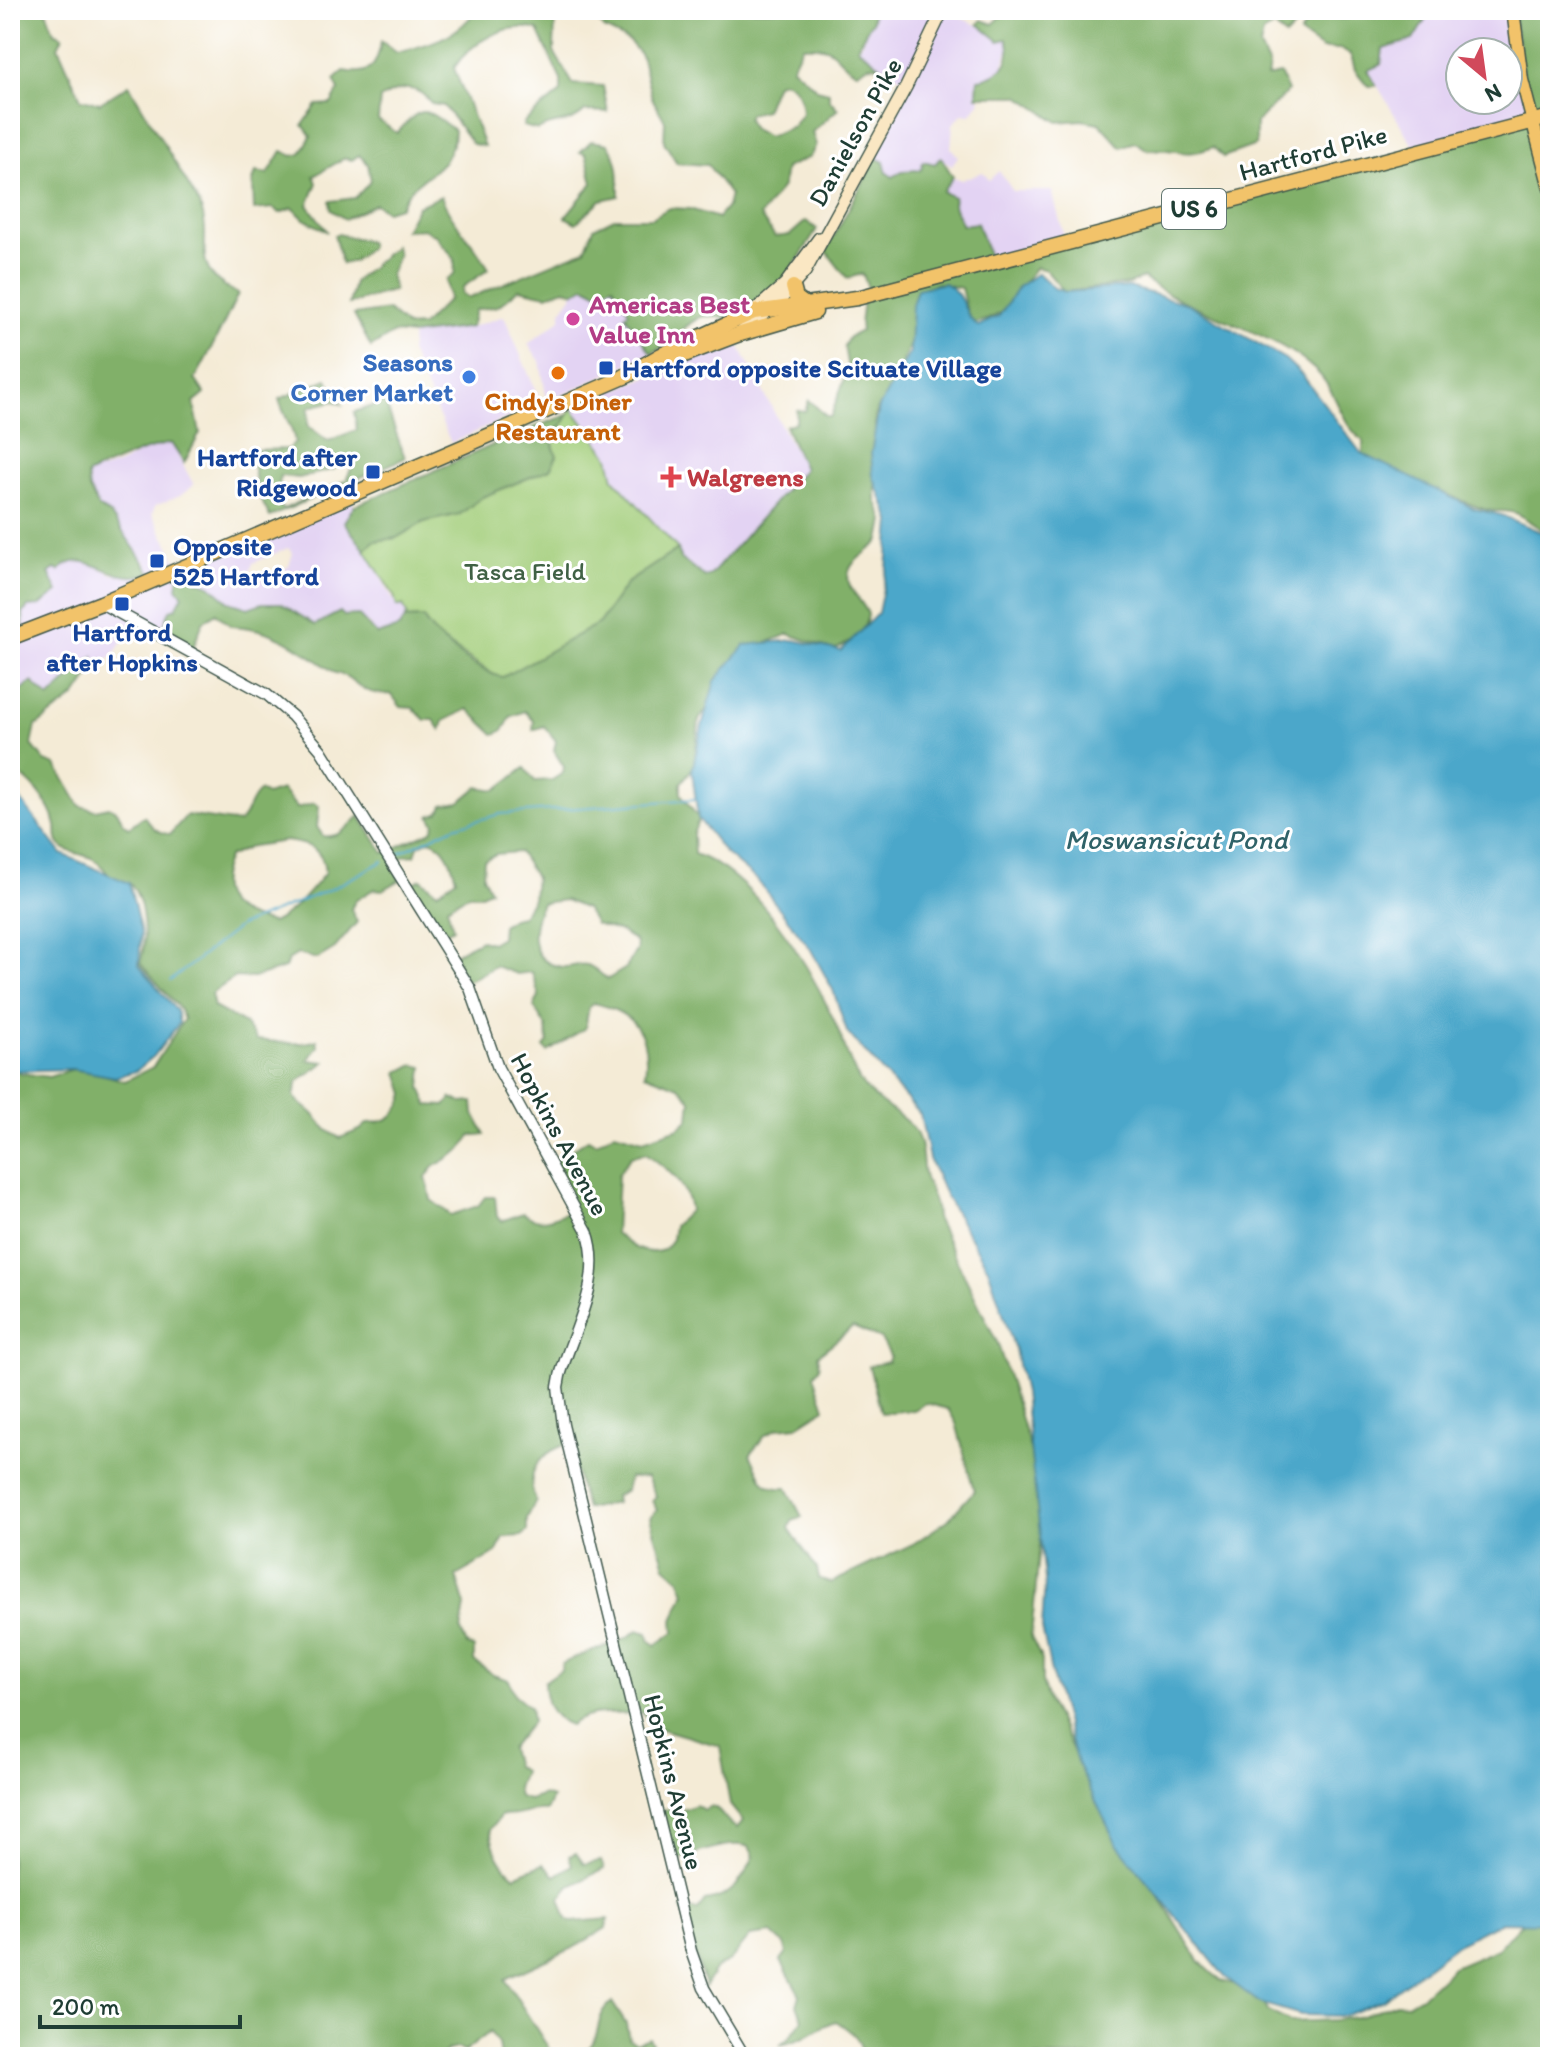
<svg xmlns="http://www.w3.org/2000/svg" width="1560" height="2067" viewBox="0 0 1560 2067" font-family="Itim,sans-serif">
<style>
.built{fill:#e3d3f3;fill-rule:evenodd}
.green{fill:#a2cd79;stroke:#608556;stroke-width:2}
.forest{fill:#81b069;stroke:#50764e;stroke-width:2;fill-rule:evenodd}
.water{fill:#4ca7ca;stroke:#36727f;stroke-width:2}
.lines{fill:none;stroke-linecap:round;stroke-linejoin:round}
.stream{stroke:#4ca7ca;stroke-width:2}
.tertiary-casing{stroke:#3f574c;stroke-width:13}
.secondary-casing{stroke:#3f574c;stroke-width:14}
.primary-casing{stroke:#3f574c;stroke-width:15}
.trunk-casing{stroke:#3f574c;stroke-width:17}
.tertiary{stroke:#fff;stroke-width:10}
.secondary{stroke:#fae7c3;stroke-width:11}
.primary{stroke:#f2c36a;stroke-width:12}
.trunk{stroke:#f2c36a;stroke-width:14}
.hotel-dot{fill:#d1479c;stroke:#fff;stroke-width:3}
.transit-dot{fill:#1a4fb4;stroke:#fff;stroke-width:3}
.food-dot{fill:#e8710a;stroke:#fff;stroke-width:3}
.shop-dot{fill:#3f7fe0;stroke:#fff;stroke-width:3}
.health-dot{fill:#e0444e;stroke:#fff;stroke-width:3}
.labels{text-anchor:middle;stroke-width:6;stroke-linejoin:round;paint-order:stroke}
.shield{fill:#fff;stroke:#627771;stroke-width:2}
.shield-label{font-size:24px;font-weight:bold;fill:#1f3d34}
.street-label{font-size:26px;fill:#1f3d34;stroke:#fff}
.hotel-label{font-size:26px;font-weight:bold;fill:#b23c85;stroke:#fff;text-anchor:start}
.shop-label{font-size:26px;font-weight:bold;fill:#366cbe;stroke:#fff;text-anchor:end}
.transit-label{font-size:26px;font-weight:bold;fill:#164399;stroke:#fff;text-anchor:start}
.food-label{font-size:26px;font-weight:bold;fill:#c56008;stroke:#fff}
.health-label{font-size:26px;font-weight:bold;fill:#be3a42;stroke:#fff;text-anchor:start}
.park-label{font-size:26px;fill:#406145;stroke:#fff}
.water-label{font-size:28px;font-style:italic;fill:#2f6268;stroke:#fff}
</style>
<rect width="100%" height="100%" fill="#fff"/>
<filter id="ink" filterUnits="userSpaceOnUse"><feTurbulence type="fractalNoise" baseFrequency=".0125" numOctaves="2"/><feDisplacementMap in="SourceGraphic" scale="16" xChannelSelector="R" yChannelSelector="G"/><feConvolveMatrix kernelMatrix="1 2 1 2 8 2 1 2 1" color-interpolation-filters="sRGB"/></filter>
<filter id="wash" filterUnits="userSpaceOnUse"><feTurbulence type="fractalNoise" baseFrequency=".006" numOctaves="4" result="noise"/><feDisplacementMap in="SourceGraphic" scale="32" xChannelSelector="R" yChannelSelector="G"/><feGaussianBlur stdDeviation="1.8" result="paint"/><feColorMatrix in="noise" values="0 0 0 0 0 0 0 0 0 0 0 0 0 0 0 0 0 1.4 0 .05"/><feComposite in="paint" operator="in"/></filter>
<g filter="url(#wash)">
<rect width="100%" height="100%" fill="#f4ebd6"/>
<g class="built">
<path d="M873 10H944L1007 39 1010 45 1000 73 993 78H981L976 86 980 101 970 115 962 114 953 124 951 148 958 156 952 166 941 158 935 164 918 171H902L893 177 887 174 884 162 867 154 905 81 858 50 872 21Z"/>
<path d="M1422 10H1513L1532 119 1415 149 1368 70 1377 63 1383 49 1402 44 1426 19ZM1460 52H1508V100H1460Z"/>
<path d="M999 171 1013 191H1052L1065 240 990 261 986 249 962 225 952 204 942 192 953 177 961 180 983 172 989 180Z"/>
<path d="M585 285H613L630 312 626 315 651 353 547 402 540 361 528 344 561 319V311L575 292Z"/>
<path d="M504 316 541 403 451 443 410 352 412 335 471 327Z"/>
<path d="M736 340 804 469 711 575 705 577 681 559 678 549 614 479 609 457 572 408Z"/>
<path d="M171 443 194 485 180 496 155 506 152 514 179 565 350 493 354 506 344 522 359 538 397 607 402 605 408 615 399 628 377 635 368 623 350 614 315 625 281 603H262L248 608 229 602 210 585 180 574 184 595 176 608 170 610 160 636 134 624 112 657 97 665 91 658 49 698 33 683 21 690 10 680 13 661 10 644 24 625 23 613 49 573 66 563 83 560 114 575 148 563 135 554 110 514 99 508 89 489 87 475 120 464 150 447ZM288 548 293 553 289 566 270 578 253 579 250 573 253 563Z"/>
</g>
<path class="green" d="M572 408 609 457 614 479 678 549 627 583 599 623 503 677 496 676 433 634 423 618 405 619 407 615 403 605 397 607 394 596 365 550 374 541 396 538 424 522 460 514 482 497 550 469 557 456C545 429 561 432 572 408Z"/>
<g class="forest">
<path d="M10 10H46L54 32 63 36 58 47 81 99 100 103 129 85 200 205C216 248 184 265 238 294 224 323 211 351 195 379L205 394 194 403 200 433 184 463 171 443C147 448 110 464 87 475L89 489 99 508 110 514 151 572C113 590 85 542 59 571L55 569 49 573 58 592 39 606 28 607 23 613 24 633 10 639Z"/>
<path d="M476 10H551L555 14 554 52 573 84 603 86 608 112 585 111C572 125 554 121 538 130L523 126 524 122 561 92V80L538 30C506 21 471 42 454 68L484 146 473 144 444 106 432 104C416 83 401 86 380 99L378 120 397 133C424 103 424 108 454 130 453 176 414 171 400 207L386 211 375 204 345 219 331 210 330 201 355 198 371 181 368 164 359 155 352 160 345 158 314 176 317 183 308 205 328 232 304 219 293 208 280 213 273 208 254 210 253 181 256 172 268 174 282 151 293 156 301 154 311 136 303 125 317 105 331 104 339 90 334 80 344 71C369 76 377 68 381 41L397 53C428 44 457 38 476 10Z"/>
<path d="M583 10H873L872 21 857 47 881 66 869 65 857 72C832 60 840 43 802 46L792 67 817 89 829 92V99L838 109 812 132 816 145 810 157 785 168 782 187 760 216 775 237 790 235 806 221 817 229C799 260 770 308 732 317 722 320 710 314 701 317 683 324 674 344 651 353L625 315 629 312 613 285 599 293 585 286 575 292 565 289 547 295 519 289 498 306 475 310 471 327 412 335 394 333 371 347 354 315 388 310 407 327 422 326 449 299 446 280 454 275C458 248 444 254 437 236L424 229 405 230 418 206 441 196C452 224 475 243 489 269L463 287 462 293 469 298 585 250 594 228 614 218H652L669 208 690 209 718 218 727 207 730 195 708 165 677 163 664 142 665 121 652 98 641 55 629 41 604 29 592 14ZM784 81C798 87 801 98 802 113L793 126 768 137 753 129 747 120 749 114 765 110 776 83Z"/>
<path d="M1008 10H1299L1304 18 1285 37 1274 26 1263 33 1260 47 1269 66 1267 77 1280 74 1288 91 1256 123V145L1223 157 1213 147C1180 160 1179 146 1148 150L1135 142 1121 147 1099 123 1082 120 1058 122 1019 96H977L978 79C998 77 1015 63 1007 39L999 41 978 24 982 20 993 24Z"/>
<path d="M1306 10H1331L1339 19 1350 18 1356 10H1422L1426 19 1413 40 1383 49 1381 65 1368 70 1376 86H1368L1355 70 1351 55 1340 49H1322L1300 34 1310 18Z"/>
<path d="M1513 10H1550V115L1533 120 1550 187V532C1536 529 1530 520 1518 514 1508 510 1498 512 1487 510 1472 506 1370 462 1363 454V441C1340 423 1337 390 1315 370 1271 329 1192 314 1143 278L1128 284 1064 292 1046 270 1036 267C1011 297 1014 316 970 324L961 288 938 283 918 291 917 328 902 362 905 374 878 408 875 418 876 500 884 520 880 541C867 554 841 563 850 586 855 596 864 604 868 614 865 634 851 642 834 650L789 634 749 649 699 720 694 766 681 783V794L699 819 693 834 694 854C753 873 807 961 832 1016 843 1038 848 1063 861 1083 874 1101 891 1108 907 1122 926 1138 920 1160 925 1178 930 1193 936 1202 936 1218L998 1344 1036 1468 1041 1534 1031 1637 1042 1660V1682L1049 1703 1096 1795 1200 1962 1221 1981 1257 1989 1268 2011 1290 2022 1335 2020 1362 2016 1396 2003 1407 2004 1424 1994 1453 1967 1498 1948 1531 1913 1550 1914V2057H862C862 2038 851 2031 836 2021 813 2029 807 2040 780 2045L789 2038 803 2019 797 2005 800 1995 781 1961 787 1953 784 1944 772 1933 750 1936 730 1961 716 1968 705 1986 682 1909 698 1910 705 1901C732 1898 743 1880 754 1856L749 1847C732 1839 688 1855 671 1864L660 1811 675 1808 683 1810 696 1805 704 1810 711 1806C722 1808 725 1823 737 1828L743 1821 730 1805 720 1746 655 1727 641 1712C616 1717 593 1708 570 1725 551 1719 544 1700 544 1682L561 1670 562 1664C587 1650 617 1647 638 1630L648 1633 649 1640 656 1645 674 1632 673 1620 685 1593 680 1579 665 1566 650 1518 657 1510 652 1501 656 1496 647 1477 629 1478 626 1490 615 1496 616 1503 586 1509 568 1444C541 1452 523 1473 536 1501L527 1518V1531L522 1536 504 1537 496 1553 456 1576 465 1605 461 1631 467 1645 474 1648V1661L493 1675 509 1680 515 1695 530 1707 532 1722 510 1749 515 1766 523 1771 517 1788 519 1797 529 1800 544 1795 552 1798 546 1811C528 1809 515 1819 501 1815L490 1830C493 1848 500 1865 515 1876L543 1864 555 1876 572 1865 569 1856 576 1853 584 1864 601 1861 604 1869 570 1886 560 1898 567 1919 572 1922 608 1919 606 1928 573 1948 505 1979 554 2057H500L498 2044 490 2032 464 2052 458 2048 448 2050 442 2057H10V1064L20 1073 49 1077 79 1067 125 1081 153 1067 184 1019 179 1008 140 963C147 943 145 897 129 883L125 886C105 879 108 868 93 859 83 853 65 853 59 844 55 839 57 833 56 826 52 803 29 779 10 768V680L21 690 32 682 49 698 93 657 92 661 97 665 76 696 36 726 32 745 45 761 56 765 80 806 95 810 109 807 117 811 124 824 129 827 144 816C151 826 158 834 170 834L187 815 239 823C250 814 247 801 260 791L266 795 282 790 297 808 314 803 319 806 317 827 323 836C341 838 348 826 360 816L384 853 432 831 435 824 430 816 440 812 443 805 460 802 478 787 496 790 525 768 535 781 552 780 563 773 564 767 554 751 556 741 544 726 533 730 534 721 525 711 510 717C507 725 504 732 494 734L468 709 444 721 441 730 434 720H425L413 708 401 707 391 694C356 696 356 675 335 673 300 648 273 627 231 626L216 613 203 622 191 653 160 636 170 610 176 608 183 595 177 588 179 573 210 585 229 602 248 608 262 603H281L315 625 340 612 344 616 358 615 377 635 399 628 405 619 423 618C432 636 483 675 503 677L599 623 627 583 678 549 681 559 705 577 711 575 804 469 785 426 796 422 797 410 805 411 809 400 826 416H831L848 369 844 346 849 337 861 331C858 318 865 309 861 296L869 292 863 274 847 278 826 251 876 158 884 162 887 173 893 177 902 171 921 170 923 161 935 164 941 157 953 177 942 192 954 197 953 204 962 225 977 223 990 260 1530 120ZM429 840C446 844 452 863 456 879L437 892 421 879 406 887 439 936 453 928 447 907 469 894 479 895 490 890 483 876 484 860 496 854 519 852 535 877 533 898 522 916 512 918 502 925 501 937 491 943 481 940 452 955 467 982 495 966 517 974 532 972 539 996 534 1007 546 1027 548 1042 544 1047 548 1052 585 1028 589 1007 594 1003C632 1012 651 1032 645 1074L679 1087 691 1100 689 1119 679 1128 643 1140 615 1132 596 1143 588 1139 550 1164 573 1209C554 1218 541 1226 523 1213L502 1221 497 1217 495 1197H485L478 1206 451 1215 431 1200 426 1177 434 1167 461 1150 471 1136 485 1134 474 1114 473 1102 462 1103 452 1098 445 1106 428 1105 421 1088 423 1067 414 1065 398 1072 405 1094C399 1113 390 1123 368 1123L360 1130 340 1138C325 1131 324 1126 314 1115 308 1108 300 1105 294 1096L298 1081 325 1062 308 1060 318 1046 317 1040C297 1047 276 1041 256 1040L245 1024 214 1007 211 994 235 977 253 978 285 968 288 960 298 954 317 959 335 948 357 922 351 909 355 901 374 889 383 890 400 880 392 864 405 856 415 855 418 846ZM286 841C308 844 323 847 325 873 309 892 295 911 272 923 231 914 210 900 228 857L252 846ZM565 900 586 909 595 924 621 932 635 941 637 949 626 968 608 979C601 975 595 967 587 965 579 963 571 968 562 967 527 962 530 928 542 903ZM646 1153C666 1168 687 1183 690 1210L674 1226 672 1239 664 1250C643 1257 630 1246 615 1233L618 1175 631 1156ZM853 1327 881 1339 890 1355 888 1362 869 1366 881 1413 914 1410 926 1403 948 1409 956 1423 974 1491 948 1520 913 1544 831 1583 819 1579 817 1569 789 1528 792 1520 802 1517 787 1488C760 1490 762 1476 750 1455L765 1435 778 1428 797 1426 825 1408 814 1375 820 1367 818 1355Z"/>
<path d="M591 141 608 144C620 160 619 177 619 196L601 200 576 223 565 217 593 183 586 154 580 152Z"/>
<path d="M338 234 368 241 370 247 354 261 342 264 334 235Z"/>
<path d="M395 246 398 255 390 275 394 290 349 304 354 282Z"/>
<path d="M327 379 342 404 334 401 309 407 308 426 328 441 357 430 354 412 385 402 405 458 270 517 258 494 252 458 257 456 256 450 288 449 295 442C292 424 283 415 279 399ZM345 460 352 467 346 480 284 509 271 498 279 487 280 476 299 478 334 469Z"/>
<path d="M568 415C559 437 545 427 557 456L550 469 482 497 460 514 424 522 396 538 374 541 365 550 344 522 354 506 527 430Z"/>
<path d="M612 2002 626 2024 629 2039 636 2043 649 2038 652 2043 634 2057H575C608 2042 589 2021 612 2002Z"/>
</g>
<g class="water">
<path d="M1038 273 1054 288 1066 292 1129 287 1188 304 1285 359 1303 376 1361 453 1475 509 1501 515 1550 536V1923L1500 1922 1457 1944 1383 2000 1344 2016 1301 2015 1260 2003 1225 1977 1116 1843 1077 1763 1051 1672 1042 1628 1045 1580 1024 1393 1015 1350 988 1268 946 1197 929 1159 920 1114 847 1032 833 990 810 948 757 880 725 853 698 818 692 771 702 726 715 681 745 645 794 640 841 651 878 613 887 568 891 521 873 476 871 454 879 407 910 352 912 305 917 289 944 283C968 296 960 312 978 326L999 316 1018 287Z"/>
<path d="M10 786 62 854 129 883 141 933 139 965 177 1011 179 1023 154 1056 136 1071 115 1077 72 1069 10 1071Z"/>
</g>
<g class="lines">
<g class="stream">
<path d="M393 856 454 827 500 814 695 799"/>
<path d="M170 981 240 926 333 888 383 861"/>
</g>
</g>
</g>
<g filter="url(#ink)">
<g class="lines">
<g class="tertiary-casing">
<path id="tertiary" d="M101 603 266 694 292 716 321 750 470 988 498 1068 587 1231C605 1279 573 1330 560 1376L558 1387 563 1425 691 1951 704 1988 745 2057"/>
</g>
<g class="secondary-casing">
<g id="secondary">
<path d="M754 311 785 284 819 238"/>
<path d="M742 331 777 304 805 272 906 87 943 10"/>
</g>
</g>
<g class="primary-casing">
<path id="primary" d="M1513 10 1522 80 1550 188"/>
</g>
<g class="trunk-casing">
<g id="trunk">
<path d="M793 287 796 298 807 306"/>
<path d="M653 367 737 335 815 312"/>
<path d="M623 377 661 355 754 312 857 298 1550 117"/>
<path d="M10 638 101 603 629 375"/>
</g>
</g>
<use href="#tertiary" class="tertiary"/>
<use href="#secondary" class="secondary"/>
<use href="#primary" class="primary"/>
<use href="#trunk" class="trunk"/>
</g>
</g>
<circle class="hotel-dot" cx="573" cy="319" r="8"/>
<g class="transit-dot">
<rect x="598" y="360" width="16" height="16" rx="4"/>
<rect x="365" y="464" width="16" height="16" rx="4"/>
<rect x="149" y="553" width="16" height="16" rx="4"/>
<rect x="114" y="596" width="16" height="16" rx="4"/>
</g>
<circle class="food-dot" cx="558" cy="373" r="8"/>
<circle class="shop-dot" cx="469" cy="377" r="8"/>
<path class="health-dot" d="M667 465h8v8h8v8h-8v8h-8v-8h-8v-8h8z"/>
<g class="labels">
<rect class="shield" x="1162" y="189" width="64" height="40" rx="6"/>
<g class="shield-label">
<text x="1194" y="217">US 6</text>
</g>
<g class="street-label">
<text transform="translate(855 132) rotate(-61)" y="9">Danielson Pike</text>
<text transform="translate(1313 153) rotate(-15)" y="9">Hartford Pike</text>
<text transform="translate(560 1134) rotate(62)" y="9">Hopkins Avenue</text>
<text transform="translate(674 1782) rotate(76)" y="9">Hopkins Avenue</text>
</g>
<g class="hotel-label">
<text x="589" y="313">Americas Best<tspan x="589" dy="30">Value Inn</tspan></text>
</g>
<g class="shop-label">
<text x="453" y="371">Seasons<tspan x="453" dy="30">Corner Market</tspan></text>
</g>
<g class="transit-label">
<text x="622" y="377">Hartford opposite Scituate Village</text>
<text x="357" y="466" text-anchor="end">Hartford after<tspan x="357" dy="30">Ridgewood</tspan></text>
<text x="173" y="555">Opposite<tspan x="173" dy="30">525 Hartford</tspan></text>
<text x="122" y="641" text-anchor="middle">Hartford<tspan x="122" dy="30">after Hopkins</tspan></text>
</g>
<g class="food-label">
<text x="558" y="410">Cindy's Diner<tspan x="558" dy="30">Restaurant</tspan></text>
</g>
<g class="health-label">
<text x="687" y="486">Walgreens</text>
</g>
<g class="park-label">
<text x="525" y="580">Tasca Field</text>
</g>
<g class="water-label">
<text x="1176" y="849">Moswansicut Pond</text>
</g>
</g>
<rect width="1560" height="2067" fill="none" stroke="#fff" stroke-width="40"/>
<g transform="translate(1484 76) rotate(151)"><circle r="38" fill="#ffffff" stroke="#a5b1ae" stroke-width="2"/>
<path d="M0-6L14 30L0 20L-14 30Z" fill="#d1495b"/>
<text y="-12" font-size="22" font-weight="bold" text-anchor="middle" fill="#1f3d34">N</text>
</g>
<path d="M40 2015v12h200v-12" fill="none" stroke="#1f3d34" stroke-width="4"/>
<text x="52" y="2015" font-size="24" fill="#1f3d34" stroke="#ffffff" stroke-width="6" paint-order="stroke">200 m</text>
</svg>
